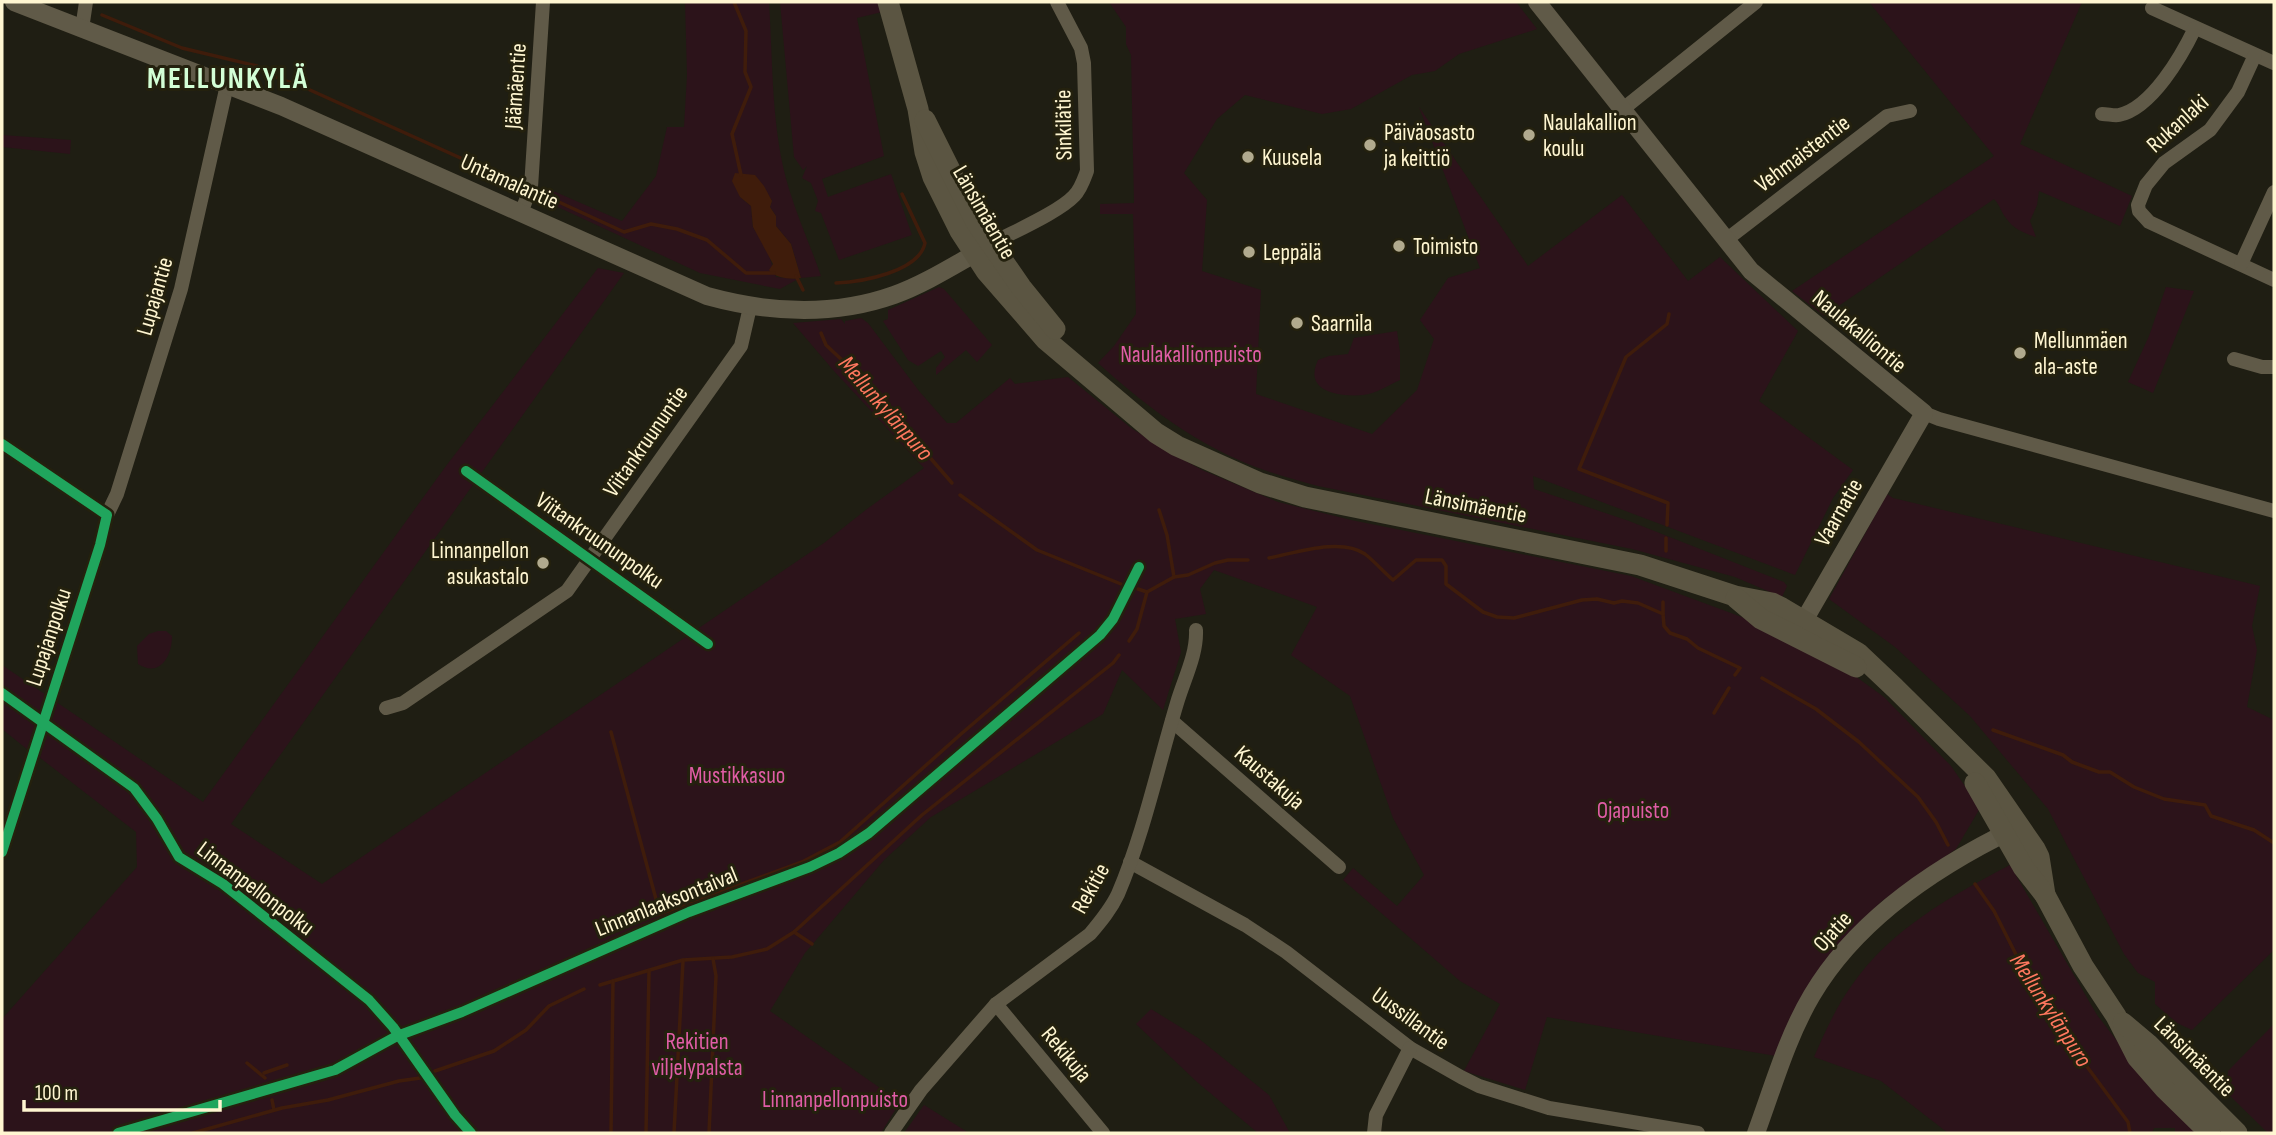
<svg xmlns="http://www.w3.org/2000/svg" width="2276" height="1135" viewBox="0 0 2276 1135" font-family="'Sofia Sans Condensed',sans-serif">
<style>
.green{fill:#2c131a}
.water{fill:#3f1c0b}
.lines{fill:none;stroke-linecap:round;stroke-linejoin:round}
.stream{stroke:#3f1c0b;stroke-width:3.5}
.minor{stroke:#605a48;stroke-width:14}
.tertiary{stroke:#605a48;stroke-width:18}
.secondary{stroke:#5b5542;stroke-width:21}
.cycleway-casing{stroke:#24210e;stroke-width:15}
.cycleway{stroke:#20a55d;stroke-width:10}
.poi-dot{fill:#b1aa8e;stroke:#24210e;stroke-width:2.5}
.labels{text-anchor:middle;stroke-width:6;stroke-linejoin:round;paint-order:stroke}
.street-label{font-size:23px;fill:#fff6d1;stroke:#24210e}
.poi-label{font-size:23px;fill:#fff6d1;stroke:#24210e;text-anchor:start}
.park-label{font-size:23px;fill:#e05da6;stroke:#24210e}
.water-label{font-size:24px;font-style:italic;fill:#ff785f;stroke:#24210e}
.district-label{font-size:30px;font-weight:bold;letter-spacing:2px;fill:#d3ffd6;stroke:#24210e}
</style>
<rect width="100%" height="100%" fill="#1f1e13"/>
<g class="green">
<path d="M685 2H769C773 64 771 130 789 189 798 219 811 247 821 276L801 278 791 244 776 226V216L770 207 772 201C763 187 758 176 739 173L740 197 751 206 753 227 768 252 776 277 798 279 780 289 700 273 547 202 543 198 544 187 622 221 656 176 667 127H684L687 75Z"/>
<path d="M780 2H879L882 12 857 18 884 156 822 179 828 197 891 174 912 235 839 260 821 213 815 211 818 201 811 183 802 178 807 166 803 170 794 157Z"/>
<path d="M1109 2H1516L1537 29 1459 54 1435 71 1412 75 1351 109 1322 114 1245 95 1217 119 1184 173 1207 200 1202 271 1261 290 1256 394 1372 434 1417 390 1434 339 1420 320 1448 278 1480 268 1419 107 1528 266 1622 195 1688 281 1720 257 1798 331 1759 401 1853 470 1833 498 1795 575 1533 476 1534 489 1629 521 1784 582 1787 586 1782 597 1735 577 1632 549 1318 486C1292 479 1266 472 1241 461 1188 438 1141 402 1098 363L1114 346 1136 314 1133 214H1100V204L1134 203 1131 55 1126 44V27Z"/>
<path d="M1869 2H2082L2020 144 2132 196 2120 226 2039 191 2037 205 2030 221 2036 237C2024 233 2013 229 2006 218 2001 212 2000 205 1994 199L1824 316 1792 291 1994 156Z"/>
<path d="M2 135 71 140 70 154 2 147Z"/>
<path d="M598 268 624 273 231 824 322 884 824 543 867 509 924 468 834 371 793 323 841 319 845 324V321L861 318 868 323 919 391 947 423H956L1010 378 1015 384 1068 377 1131 428 1166 450 1202 470 1278 502 1351 520 1631 576 1766 626 1844 668 1884 697 1951 766 1980 808 1956 849 1882 901 1856 926 1832 955 1776 1056 1547 1017 1525 1090 1464 1071 1500 1004 1460 981 1343 880 1353 868 1397 906 1424 875 1393 818 1350 696 1291 655 1317 607 1214 570 1200 589 1206 614 1175 619 1181 652 1163 710 1122 670 1103 714 931 817 884 860 805 953 770 1011 900 1102 881 1133H2V1019L137 867 136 832 39 757 10 849 2 850V833L28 750 2 729V665L203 802 446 466Z"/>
<path d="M939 287 944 289 992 345 977 362 966 350 936 375V368L945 357 941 351 918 366 908 360 883 321 888 319V310Z"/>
<path d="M2166 287 2194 291 2153 393 2128 382 2149 336Z"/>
<path d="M1397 331 1400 352V380C1389 385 1375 394 1363 395 1339 397 1303 392 1318 360L1329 356 1348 354 1354 338Z"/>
<path d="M1887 494 1893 498 2260 586 2252 626 2257 650 2247 707 2274 720V950L2192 1030 2177 1023 2155 1004V982L2138 973 2124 954 2048 809 1970 716 1895 647 1829 599Z"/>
<path d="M158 631H166L172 636C172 656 160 678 138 664L137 646 149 634Z"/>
<path d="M2010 865 2097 1015 2131 1059 2200 1133H2175V1128H2154L2152 1133H1948L1881 1081 1814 1057C1825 1032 1836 1007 1852 985 1891 929 1951 896 2010 865Z"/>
<path d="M1151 1009 1198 1038 1269 1095 1290 1133H1258L1197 1082 1136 1024Z"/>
<path d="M2274 1024V1133H2268L2227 1093 2228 1071Z"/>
<path d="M924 1105 969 1133H904Z"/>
</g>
<path class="water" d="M735 173 755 175 764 186 772 201 770 207 776 216V226L791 244 801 278C791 280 775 278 769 270L773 264 753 227 751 206 740 197 732 181Z"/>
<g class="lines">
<g class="stream">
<path d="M734 2 746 31 745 72 751 87 732 134 741 175"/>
<path d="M102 15 182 48 257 66 282 80 299 85 518 184"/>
<path d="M548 197 624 232 651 224 677 229 707 240 746 273H774"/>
<path d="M796 276 803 290"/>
<path d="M836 283C861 282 919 272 925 243L902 194"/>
<path d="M821 333 826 345 860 377 952 483"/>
<path d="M960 495 1037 550 1121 584"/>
<path d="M1159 510 1167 535 1174 577"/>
<path d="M1667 525 1668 503 1579 469 1626 357 1667 324 1669 314"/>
<path d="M1666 551V538"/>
<path d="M1269 558C1295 553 1341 537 1365 554 1375 562 1384 572 1393 580L1416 560H1442L1446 566V584L1483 612 1497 617 1514 618 1582 600 1597 599 1614 603 1622 601 1638 603 1663 614 1664 626 1670 633 1687 639 1698 648 1740 668 1735 675"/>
<path d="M1138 589 1147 592 1174 577 1188 575 1215 563 1228 560H1248"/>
<path d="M1663 614V602"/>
<path d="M1129 641 1137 629 1147 592"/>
<path d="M1762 678 1816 709 1859 742 1918 797 1936 822 1948 845"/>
<path d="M1714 713 1729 688"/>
<path d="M1993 730 2063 755 2072 762 2099 772H2110L2134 787 2164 799 2205 805 2211 816 2254 830 2274 843"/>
<path d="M611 732 660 914"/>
<path d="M1975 884 1994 911 2042 1006 2128 1122 2130 1133"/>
<path d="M657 915 802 862 840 842 961 734 1079 633"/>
<path d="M794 932 812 944"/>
<path d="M600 985 683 960 732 957 767 949 794 932 922 815 1113 663 1119 655"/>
<path d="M247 1063 265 1078"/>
<path d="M435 1071 494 1051 526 1030 549 1006 584 989"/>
<path d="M264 1073 287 1065"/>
<path d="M272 1100 274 1110"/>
<path d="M193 1133 282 1108 328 1100 399 1081 420 1078"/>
<path d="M611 1133 613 981"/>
<path d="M646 1133 649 971"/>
<path d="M674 1133 683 961"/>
<path d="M709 1133 716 976 713 959"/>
</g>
<g class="minor">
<path d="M2152 8 2274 63"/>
<path d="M82 29 86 2"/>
<path d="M2255 55 2238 92 2210 130 2164 163 2146 185 2138 205 2139 211 2149 222 2274 280"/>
<path d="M1623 109 1756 2"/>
<path d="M2102 114C2108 114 2114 116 2119 115 2152 108 2182 55 2195 28"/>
<path d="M521 213 531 187 543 2"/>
<path d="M1726 240 1887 116 1910 111"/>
<path d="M991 244C1013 232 1059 212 1074 196 1081 189 1084 179 1087 171L1084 63 1081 48 1057 2"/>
<path d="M2241 264 2274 192"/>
<path d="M2234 359 2262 367H2274"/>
<path d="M1924 413 1939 419 2274 511"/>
<path d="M107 515 117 494 181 289 227 85"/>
<path d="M386 708 403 703 567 591 741 346 750 307"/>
<path d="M1172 721 1339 867"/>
<path d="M1130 862 1245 925 1286 952 1410 1048 1461 1077 1479 1086 1549 1108 1698 1133"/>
<path d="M996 1004 1103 1133"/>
<path d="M891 1133 921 1090 996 1004 1090 934C1101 921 1111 909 1118 894 1144 833 1158 766 1177 703 1184 679 1197 655 1196 630"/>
<path d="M1374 1133 1376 1115 1410 1048"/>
</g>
<g class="tertiary">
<path d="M14 2 281 106 707 296C769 313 832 317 894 295 925 284 956 264 985 248"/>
<path d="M1537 2 1751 271 1924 413 1798 631"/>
<path d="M1756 1133C1773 1087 1787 1037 1812 995 1857 919 1939 865 2016 828"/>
</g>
<g class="secondary">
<path d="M888 2 918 109 925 152 933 177 960 231 986 271 1046 340 1156 433 1177 446 1260 483 1305 497 1640 565 1735 596 1772 603 1782 608 1858 653 1895 688 1986 778 2035 849 2039 857 2045 895"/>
<path d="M925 120 976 222 1021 287 1055 329"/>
<path d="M1736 598 1761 619 1856 667"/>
<path d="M1975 783 2023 867 2045 895 2083 966 2116 1016 2137 1057 2165 1089 2210 1133"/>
<path d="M2123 1023 2148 1044 2237 1133"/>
</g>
<g class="cycleway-casing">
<g id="cycleway">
<path d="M2 444 107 515 100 545 2 852"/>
<path d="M466 471 708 644"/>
<path d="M2 693 134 788 157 819 179 857 223 884 369 1000 393 1027 455 1115 471 1133"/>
<path d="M118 1133 335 1070 397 1036 462 1012 689 912 810 867 839 853 869 833 1100 635 1113 619 1139 567"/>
</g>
</g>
<use href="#cycleway" class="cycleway"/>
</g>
<g class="poi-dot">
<circle cx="1529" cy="135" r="7"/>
<circle cx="1370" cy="145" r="7"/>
<circle cx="1248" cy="157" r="7"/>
<circle cx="1399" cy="246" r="7"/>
<circle cx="1249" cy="252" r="7"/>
<circle cx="1297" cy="323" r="7"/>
<circle cx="2020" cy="353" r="7"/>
<circle cx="543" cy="563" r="7"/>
</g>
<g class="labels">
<g class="street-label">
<text transform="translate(515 86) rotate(-86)" y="8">Jäämäentie</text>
<text transform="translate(2177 123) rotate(-42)" y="8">Rukanlaki</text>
<text transform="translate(1063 125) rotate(-91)" y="8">Sinkilätie</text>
<text transform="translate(1802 153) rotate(-37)" y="8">Vehmaistentie</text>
<text transform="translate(510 181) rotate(24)" y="8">Untamalantie</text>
<text transform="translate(985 212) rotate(60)" y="8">Länsimäentie</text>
<text transform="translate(154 296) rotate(-74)" y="8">Lupajantie</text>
<text transform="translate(1860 331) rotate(40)" y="8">Naulakalliontie</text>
<text transform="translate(645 441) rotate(-55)" y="8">Viitankruununtie</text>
<text transform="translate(1476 505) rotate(11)" y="8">Länsimäentie</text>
<text transform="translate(1838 512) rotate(-60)" y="8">Vaarnatie</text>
<text transform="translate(600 540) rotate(35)" y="8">Viitankruununpolku</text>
<text transform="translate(48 637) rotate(-72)" y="8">Lupajanpolku</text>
<text transform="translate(1270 777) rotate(41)" y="8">Kaustakuja</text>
<text transform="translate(256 888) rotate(37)" y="8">Linnanpellonpolku</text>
<text transform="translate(1090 888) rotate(-61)" y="8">Rekitie</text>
<text transform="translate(666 901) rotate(-22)" y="8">Linnanlaaksontaival</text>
<text transform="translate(1832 931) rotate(-48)" y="8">Ojatie</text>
<text transform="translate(1411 1018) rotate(36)" y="8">Uussillantie</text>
<text transform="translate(1067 1054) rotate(50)" y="8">Rekikuja</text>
<text transform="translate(2195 1056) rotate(45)" y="8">Länsimäentie</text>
</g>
<g class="poi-label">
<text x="1543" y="130">Naulakallion<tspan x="1543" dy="26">koulu</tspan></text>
<text x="1384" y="140">Päiväosasto<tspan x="1384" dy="26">ja keittiö</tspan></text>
<text x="1262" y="165">Kuusela</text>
<text x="1413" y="254">Toimisto</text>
<text x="1263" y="260">Leppälä</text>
<text x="1311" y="331">Saarnila</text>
<text x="2034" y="348">Mellunmäen<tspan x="2034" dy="26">ala-aste</tspan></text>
<text x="529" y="558" text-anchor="end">Linnanpellon<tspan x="529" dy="26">asukastalo</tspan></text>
</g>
<g class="park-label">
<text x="1191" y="362">Naulakallionpuisto</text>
<text x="737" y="783">Mustikkasuo</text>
<text x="1633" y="818">Ojapuisto</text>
<text x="697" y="1049">Rekitien<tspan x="697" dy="26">viljelypalsta</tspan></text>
<text x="835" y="1107">Linnanpellonpuisto</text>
</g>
<g class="water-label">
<text transform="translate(886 408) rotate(49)" y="8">Mellunkylänpuro</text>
<text transform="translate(2051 1010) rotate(57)" y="8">Mellunkylänpuro</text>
</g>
<g class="district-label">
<text x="228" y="88">MELLUNKYLÄ</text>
</g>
</g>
<rect width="2276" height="1135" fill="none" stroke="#fff6d1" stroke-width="7"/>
<path d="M24 1100v10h196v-10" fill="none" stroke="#fff6d1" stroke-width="3.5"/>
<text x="35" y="1100" font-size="21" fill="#fff6d1" stroke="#24210e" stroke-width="5" paint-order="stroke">100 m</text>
</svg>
